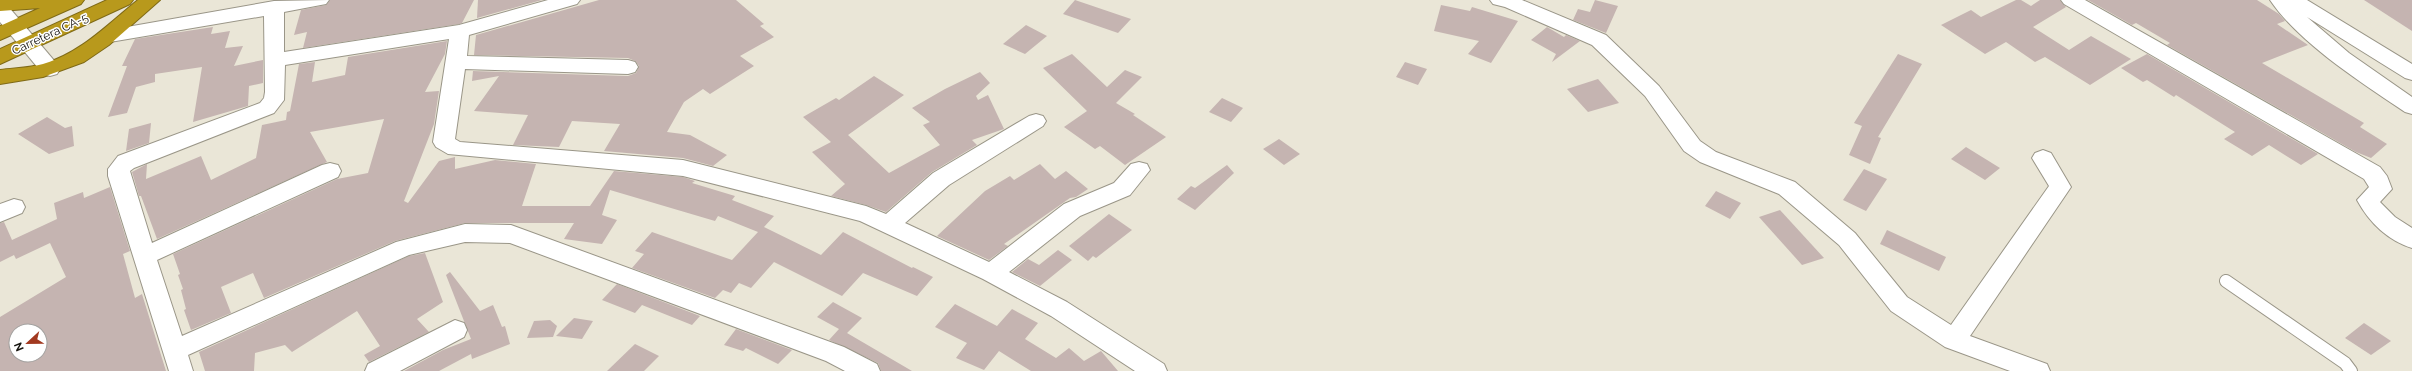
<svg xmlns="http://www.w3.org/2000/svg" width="2412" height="371" viewBox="0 0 2412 371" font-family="Raleway,sans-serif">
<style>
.building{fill:#c5b4b1;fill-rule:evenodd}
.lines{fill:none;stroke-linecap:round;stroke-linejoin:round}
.lane-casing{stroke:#9a9688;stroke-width:14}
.street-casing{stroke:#9a9688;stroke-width:2}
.highway-casing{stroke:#7f6a17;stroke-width:2}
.lane{stroke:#fff;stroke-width:12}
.street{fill:#fff;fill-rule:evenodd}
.highway{fill:#b8991c;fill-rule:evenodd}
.labels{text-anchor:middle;stroke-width:3;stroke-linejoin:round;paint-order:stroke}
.street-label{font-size:12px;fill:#16140f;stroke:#fff}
</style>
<rect width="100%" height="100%" fill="#eae6d7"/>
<g class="building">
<path d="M330 0H474L462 23 459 24 303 48 307 32 294 35 301 10 326 5Z"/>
<path d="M478 0H542L477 18Z"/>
<path d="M599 0H736L764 24 760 26 774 37 740 56 754 66 710 94 703 89 684 102 667 132 690 135 727 155 713 166 683 158 604 151 620 124 572 121 559 147 513 145 528 115 474 111 499 76 472 81 473 71 628 76 636 73 639 66 635 61 628 58 474 55 476 35Z"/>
<path d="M1075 0 1131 19 1118 33 1063 14Z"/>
<path d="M1595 0 1618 6 1606 33 1573 20 1578 9 1590 12Z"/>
<path d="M2016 0H2021L2031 6 2040 0H2060L2066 7 2033 27 2069 50 2091 36 2131 59 2090 85 2045 57 2035 62 2006 42 1985 54 1941 25 1971 10 1981 17Z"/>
<path d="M2088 0H2257L2279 14 2285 21 2277 24 2308 45 2262 63 2364 123 2360 127 2387 144 2371 158 2356 152 2167 45 2170 43 2136 23 2132 25Z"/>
<path d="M2364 0H2412V31Z"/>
<path d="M1441 5 1470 11 1472 7 1518 21 1491 63 1468 54 1479 41 1434 31Z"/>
<path d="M1026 25 1047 36 1025 54 1003 44Z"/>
<path d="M213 27 211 34 230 31 225 48 243 46 234 66 263 60V83L249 86 248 106 193 122 202 67 155 74V82L136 87 127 113 108 117 127 66H122L135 39Z"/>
<path d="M1547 27 1564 37 1566 35 1580 41 1552 62 1556 54 1531 40Z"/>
<path d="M447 41 445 54 425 92 439 91 434 124 404 201 408 203 439 161 455 157V169L495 160 536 164 522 206H590L614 171 683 177 695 181 692 183 735 196 732 200 774 216 764 227 821 255 843 232 912 268 913 267 933 277 917 296 863 273 842 296 774 262 751 288 739 283 731 293 723 290 715 298 632 268 644 254 635 251 652 232 732 260 758 232 718 216 715 221 610 190 602 215 617 220 602 244 564 239 574 223H465L395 241 264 298 253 273 221 287 231 313 191 330 184 310 186 309 181 290 183 289 178 275 180 274 173 254 337 179 368 173 384 119 310 132 327 162 157 239 141 196H139L132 172 147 164 146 179 201 156 211 180 256 158 262 125 286 120 287 112 290 111 299 64 315 62 312 82 345 75 348 57Z"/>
<path d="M1072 54 1107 87 1125 70 1142 77 1116 103 1135 114 1133 115 1166 137 1125 165 1100 146 1095 149 1064 127 1087 111 1043 68Z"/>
<path d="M1898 54 1922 64 1878 137 1881 138 1870 164 1849 155 1862 126 1854 123Z"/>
<path d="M2147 54 2318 154 2301 165 2269 145 2252 156 2224 139 2235 132 2176 95 2174 97 2147 80 2143 82 2121 68Z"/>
<path d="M1405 62 1427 69 1418 85 1396 77Z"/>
<path d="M980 72 990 83 976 96 978 100 988 95 1004 129 972 140 977 145 932 172 886 212 866 205 831 196 845 184 812 152 831 142 803 117 836 98 839 100 874 76 904 95 848 135 889 173 940 145 923 125 930 122 912 108 945 89Z"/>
<path d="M1598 79 1619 103 1588 112 1567 89Z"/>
<path d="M1222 98 1243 108 1231 122 1209 112Z"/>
<path d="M47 117 65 128 72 126 74 146 49 154 18 134Z"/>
<path d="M151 123 149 143 126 151 129 129Z"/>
<path d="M1279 139 1300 154 1284 165 1263 149Z"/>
<path d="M1966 147 2000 168 1985 180 1951 159Z"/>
<path d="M1040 164 1055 179 1066 171 1088 189 1076 197 1070 198 1004 244 1008 246 989 260 937 236 985 191 1010 176 1014 180Z"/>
<path d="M1227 165 1234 173 1195 210 1177 199 1191 186 1195 188Z"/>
<path d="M1864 169 1887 179 1866 211 1843 200Z"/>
<path d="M110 187 130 251 123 254 135 298 142 294 166 371H0V317L66 277 50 243 16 259 14 255 0 262V223L4 222 12 240 57 219 54 203 83 192 84 198ZM16 331H40V355H16Z"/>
<path d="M1716 191 1741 203 1730 219 1705 206Z"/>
<path d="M1780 210 1824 258 1802 265 1759 217Z"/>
<path d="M1109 214 1132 230 1096 258 1093 256 1088 261 1069 246Z"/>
<path d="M1887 230 1946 257 1939 271 1880 244Z"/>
<path d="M1058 250 1072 260 1040 286 1012 272 1028 259 1039 265Z"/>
<path d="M425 253 443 302 417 319 429 332 369 362 364 355 380 346 357 311 292 352 285 345 255 353 254 371H205L199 352 409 256Z"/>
<path d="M450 272 480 311 493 305 502 327 505 326 510 344 472 359 471 354 439 371H404L443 350 471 339 446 275Z"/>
<path d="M617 284 700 316 692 325 642 305 635 313 602 300Z"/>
<path d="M833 302 862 318 847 333 912 371H881L878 363 829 340 839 329 817 317Z"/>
<path d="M955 304 997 326 1012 309 1038 323 1025 339 1056 358 1069 348 1084 361 1101 351 1118 371H1031L999 351 984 370 956 358 967 343 935 327Z"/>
<path d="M574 318 593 321 582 339 556 336Z"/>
<path d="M550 320 557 326 553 337 527 338 534 321Z"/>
<path d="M2364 323 2391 341 2371 355 2345 338Z"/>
<path d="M736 329 792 350 778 364 746 348 743 351 724 345Z"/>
<path d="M635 344 659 356 644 371H607Z"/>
</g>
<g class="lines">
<g class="lane-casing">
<path id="lane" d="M2226 281 2345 363 2351 371"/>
</g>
<g class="street-casing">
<g id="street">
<path d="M329 0 326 4 284 12V52L459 25 548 0H580L577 4 469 35 467 56 628 60 635 62 638 67 635 72 628 74 465 69 455 139 460 142 683 160 866 206 886 214 933 173 1029 116 1036 114 1043 116 1046 121 1043 126 949 185 905 223 989 262 1064 204 1114 183 1131 164 1139 162 1147 164 1150 170 1130 195 1080 216 1009 272 1067 302 1164 364 1167 371H1135L1051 316 983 279 860 221 683 176 448 154 436 147 433 142 449 39 285 65 284 100 274 113 134 168 130 171 152 243 322 165 330 163 338 165 341 171 338 177 157 260 182 336 396 242 465 224 511 225 844 347 877 364 880 371H845L826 361 510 243 465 242 409 255 188 355 193 371H169L108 176V169L118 156 260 103 264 98 265 92 264 16 110 42 103 41 100 36 103 31 110 30 274 1Z"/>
<path d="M1490 0H1522L1606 35 1659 86 1700 141 1716 152 1795 182 1855 233 1907 297 1951 325 2049 186 2032 158 2035 153 2043 150 2051 153 2071 187 1970 336 2047 364 2050 371H2010L1945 347 1891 311 1839 245 1779 194 1700 162 1684 151 1645 96 1592 45 1505 7 1493 4Z"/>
<path d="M2061 0H2085L2380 167 2387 176 2392 189 2380 202 2395 217 2412 228V248C2387 240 2369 222 2357 200L2369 187 2364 179 2064 4Z"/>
<path d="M2270 0H2307L2412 64V80L2405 78 2307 17 2349 53 2412 97V114L2405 112C2362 83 2299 43 2270 0Z"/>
<path d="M0 3 7 5 57 64 60 69 57 74 50 76 43 74 0 22Z"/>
<path d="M14 199 22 201 25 207 22 213 0 222V204Z"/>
<path d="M455 320 464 323 467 330 464 337 400 371H365L368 364Z"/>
</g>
</g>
<g class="highway-casing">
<g id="highway">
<path d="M0 0H84L81 4 0 40V26L40 8 0 11Z"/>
<path d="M107 0H133L130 4 0 64V49Z"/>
<path d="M138 0H160L109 45 84 62 43 77 0 84V70C14 68 29 68 43 64 81 53 108 24 138 0Z"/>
</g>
</g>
<use href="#lane" class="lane"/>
<use href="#street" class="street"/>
<use href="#highway" class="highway"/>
</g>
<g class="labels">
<g class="street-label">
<text transform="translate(50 34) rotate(-25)" y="4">Carretera CA-5</text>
</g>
</g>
<g transform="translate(28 343) rotate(248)"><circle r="19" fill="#ffffff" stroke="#a2a19f"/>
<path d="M0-3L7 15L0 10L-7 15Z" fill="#a23920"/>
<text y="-6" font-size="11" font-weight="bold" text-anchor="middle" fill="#16140f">N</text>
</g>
</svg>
